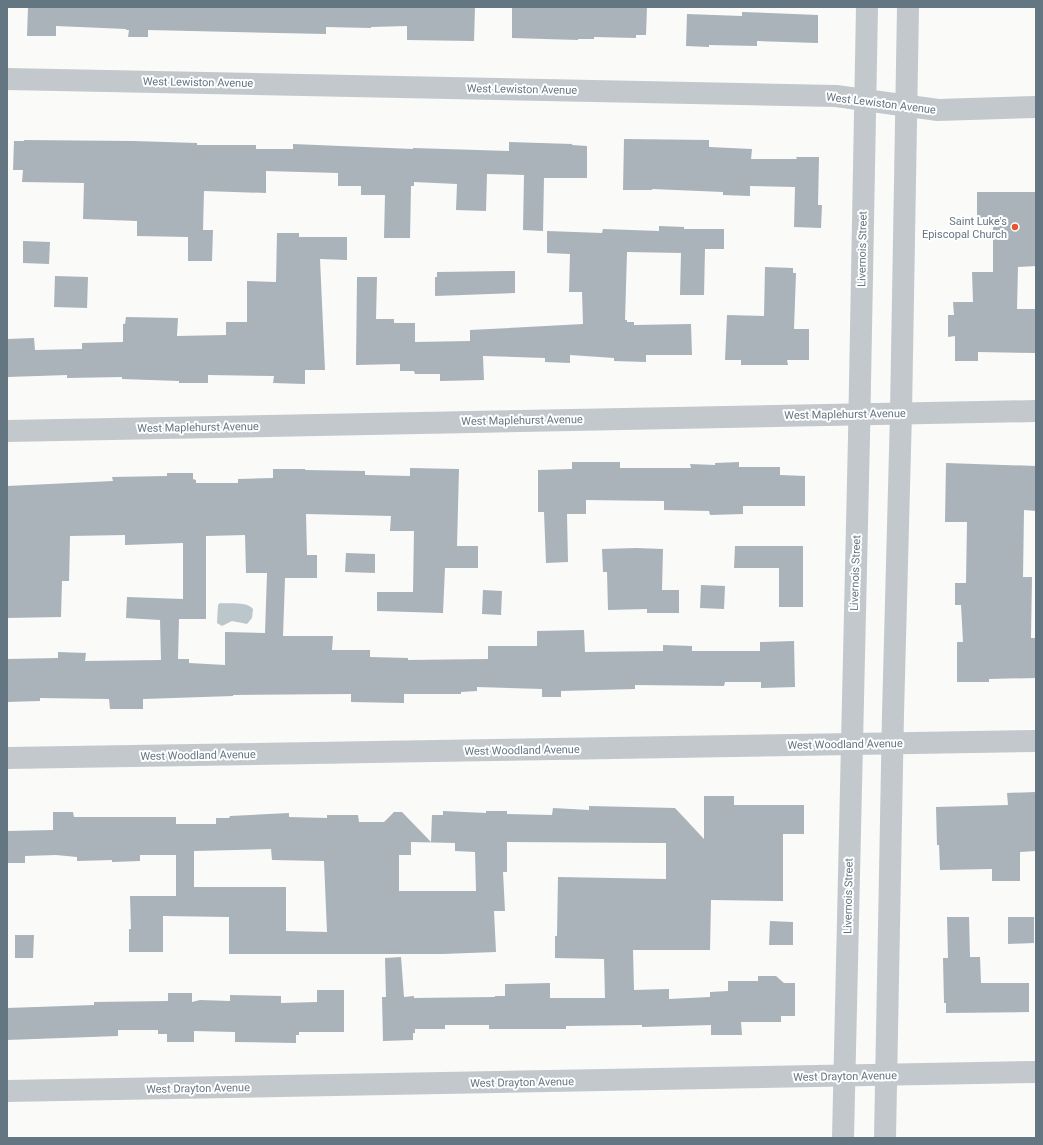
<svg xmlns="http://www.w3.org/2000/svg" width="1043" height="1145" viewBox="0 0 1043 1145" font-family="Roboto,sans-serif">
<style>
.water{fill:#bbc7cb}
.building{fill:#aab3b9;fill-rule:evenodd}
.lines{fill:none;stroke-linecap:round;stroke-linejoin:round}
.minor{stroke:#c3c8cc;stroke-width:22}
.poi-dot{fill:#e4572e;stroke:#fff;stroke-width:1.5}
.labels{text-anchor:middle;stroke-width:4;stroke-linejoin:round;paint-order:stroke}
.street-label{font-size:11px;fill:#657683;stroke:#fff}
.poi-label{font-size:11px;fill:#657683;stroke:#fff;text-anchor:end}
</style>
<rect width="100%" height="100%" fill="#fafaf8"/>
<path class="water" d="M220 603C229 604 247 601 253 609L252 618 247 624 232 621 222 626 217 623 218 605Z"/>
<g class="building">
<path d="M28 7H475L474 41 407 40V26L371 27V28L326 27V34L148 30V37H128L129 30H126V29L56 26V36H27Z"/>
<path d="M512 7H647L646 35H636V38L594 37V39H578V40L512 38Z"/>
<path d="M742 12 818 15V43L757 41V46L709 45V47L686 46 687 14 742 16Z"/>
<path d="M624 139 709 140V147L752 149 751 159H797L796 157H819L818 205H822L821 228 794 227 795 187 750 186V196L723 195V192L652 189V190H623Z"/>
<path d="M24 140 133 141 197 143V145H256V149H293V144L413 149V148L509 151V142L572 144V145L587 146V178H544L543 231 523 230 524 175 487 174 486 211 456 210 457 184 414 182V186H411L410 238H384L385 195H361V186H338V173L266 171V193L204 191 203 230H213L212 261H188V237L137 236V221L83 219 84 183 22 182 23 170H13L14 141H24Z"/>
<path d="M977 192H1036V266L1018 267 1017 309H1036V350H1035V353L978 352V361H955V336L948 337V315H954L953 302H973L972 272H993V218H977Z"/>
<path d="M659 226 684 227V229H724V249H705L704 295H680L681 253 627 252 625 320H627V322H634V325L691 324 692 355H646V362L614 361V358L570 355V363L545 362V358L483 356 484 380 440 381V374H415L414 371H400V364L356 365 357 277H377L376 319H394V323H415V342L470 341V330L583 324 582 292H569L570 254 547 253V231L602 233 603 229 659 231Z"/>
<path d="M277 233H299V237H347V260L320 259 325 370H305V384L273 383 274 376 208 375V383H179V381L122 379V377L67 378V375L8 377 7 339 34 338 35 350 82 349V343L123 342V324H125L126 317 178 318 177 336 226 335V322H247V281L276 282Z"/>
<path d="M23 241 50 242 49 264 23 263Z"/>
<path d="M765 267 793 268V273H796L794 329H809V360H787L788 365H741V360H725L727 315 764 316Z"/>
<path d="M515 271V293L435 296V277H437V272Z"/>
<path d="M55 276 88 277 87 308 54 307Z"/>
<path d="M572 462H620V468H691L690 464 715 465V463L739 462V467H780V475L805 476V506H743V514L710 515 709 511 664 510V501L586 500V514H567L568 562 546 563 544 512H538V470L572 469Z"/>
<path d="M946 463 1036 466V511L1024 510 1023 577H1032L1031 638H1036L1035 678 989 679V682H957V642H963L961 605H955V583H966L967 522H945Z"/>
<path d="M410 468 459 469 457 546H478V568H445L443 613 377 611V592H413L414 531H390L391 516 306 514 307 555H317V578H285L283 636H333L332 650H370V657L408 658V660L488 659V646H537V631L584 630 585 652 663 651V645L692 646V651H760V642L794 641 795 687 761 688V682H725L724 686 635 685V689L561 691V697H542V689L477 687V691L461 692V694H404V703L351 702V694L233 695V696L143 699V709H110L109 699 40 698V701L7 702V659L58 658V652L86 653 85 661 161 660 160 620 126 618 127 597 183 599V543L125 545V535L70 536 69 581H62L61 617 7 618V486L113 481 112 477 167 476V473H193V479L196 480V483H238V479L273 478V469H305V470L365 471V475L410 476ZM245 535 246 573H267L265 633 225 632V665L189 663V659H178L179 619H206V536Z"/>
<path d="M735 546H803V607H779V568H734Z"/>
<path d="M636 548 663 549 662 590H679V613H647V609L608 610 607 572H603L602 549Z"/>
<path d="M346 553 375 554V573L345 572Z"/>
<path d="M701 585 725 586 724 609 700 608Z"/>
<path d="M483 590 502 591 501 615 482 614Z"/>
<path d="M1036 792V851L1020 852V881H992V869L940 870 939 845H937L936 807 1008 805 1007 793Z"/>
<path d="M704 796H734V805H804V834H783V901L711 900 710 950H633L634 990 669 989V999L710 997V992L728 991V981H758V976H776L784 983H795V1016H781V1022H741L742 1035H711V1025L642 1027V1025L566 1026V1029H489V1025H445V1029H415V1033H413V1040L383 1041 382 997H386L385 958 401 957 404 997 414 996V998L495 997V996H505V984L550 983V998H605L604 959 555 958V936H557L558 877 666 879V843L507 842V872H503L505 911H494L496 952 442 954H229V917L163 916V952H129V929H131L130 896H176V855H140V861L112 862V860L77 861V857L56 855 25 856V863H7V831L53 830V812H73L74 817H176V824H216V818H229L230 816 289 813V817L327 818V815H358L359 822H384L394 812H402L431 842 432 815H443V811L486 813V811H507V814L552 815 553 808 589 810V806L675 808 704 839ZM411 842 455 843V851L475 852 476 891H399V855H411ZM271 849 272 860 324 861 327 932 286 931V887H194V851Z"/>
<path d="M947 917H969L970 957H980L981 983H1029V1012L946 1013V1003H944L943 958H948Z"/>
<path d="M1008 917H1034V943L1008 944Z"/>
<path d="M770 921 793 922V945H769Z"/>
<path d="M15 935H34L33 958H15Z"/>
<path d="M317 990H344V1032H299V1035H296V1043L235 1042V1032L194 1031V1042H167V1034H158V1030H118V1036L7 1040V1008L94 1005V1002L168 1001V993H192V1002L200 1000 230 1001V995L281 996V1003L317 1002Z"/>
</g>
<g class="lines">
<g class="minor">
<path d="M7 79 836 96 938 110 1036 107"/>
<path d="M7 431 1036 411"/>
<path d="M7 758 1036 741"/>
<path d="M7 1091 1036 1072"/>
<path d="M843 1138 859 437 867 7"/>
<path d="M885 1138 893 714 901 413 908 7"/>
</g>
</g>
<circle class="poi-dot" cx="1015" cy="227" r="4"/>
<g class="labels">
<g class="street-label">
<text transform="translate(198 82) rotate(1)" y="4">West Lewiston Avenue</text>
<text transform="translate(522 89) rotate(1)" y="4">West Lewiston Avenue</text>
<text transform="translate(881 103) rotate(7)" y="4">West Lewiston Avenue</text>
<text transform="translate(862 249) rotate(-89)" y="4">Livernois Street</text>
<text transform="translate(845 414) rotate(-1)" y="4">West Maplehurst Avenue</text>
<text transform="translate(522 420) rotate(-1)" y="4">West Maplehurst Avenue</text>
<text transform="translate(198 427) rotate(-1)" y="4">West Maplehurst Avenue</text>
<text transform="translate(855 573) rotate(-88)" y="4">Livernois Street</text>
<text transform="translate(845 744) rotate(-1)" y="4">West Woodland Avenue</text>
<text transform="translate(522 750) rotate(-1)" y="4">West Woodland Avenue</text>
<text transform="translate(198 755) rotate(-1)" y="4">West Woodland Avenue</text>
<text transform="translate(848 896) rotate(-89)" y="4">Livernois Street</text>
<text transform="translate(845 1076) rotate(-1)" y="4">West Drayton Avenue</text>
<text transform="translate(522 1082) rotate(-1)" y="4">West Drayton Avenue</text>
<text transform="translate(198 1088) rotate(-1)" y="4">West Drayton Avenue</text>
</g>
<g class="poi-label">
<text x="1007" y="225">Saint Luke's<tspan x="1007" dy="13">Episcopal Church</tspan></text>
</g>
</g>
<rect width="1043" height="1145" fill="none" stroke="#657683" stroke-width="16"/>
</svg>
